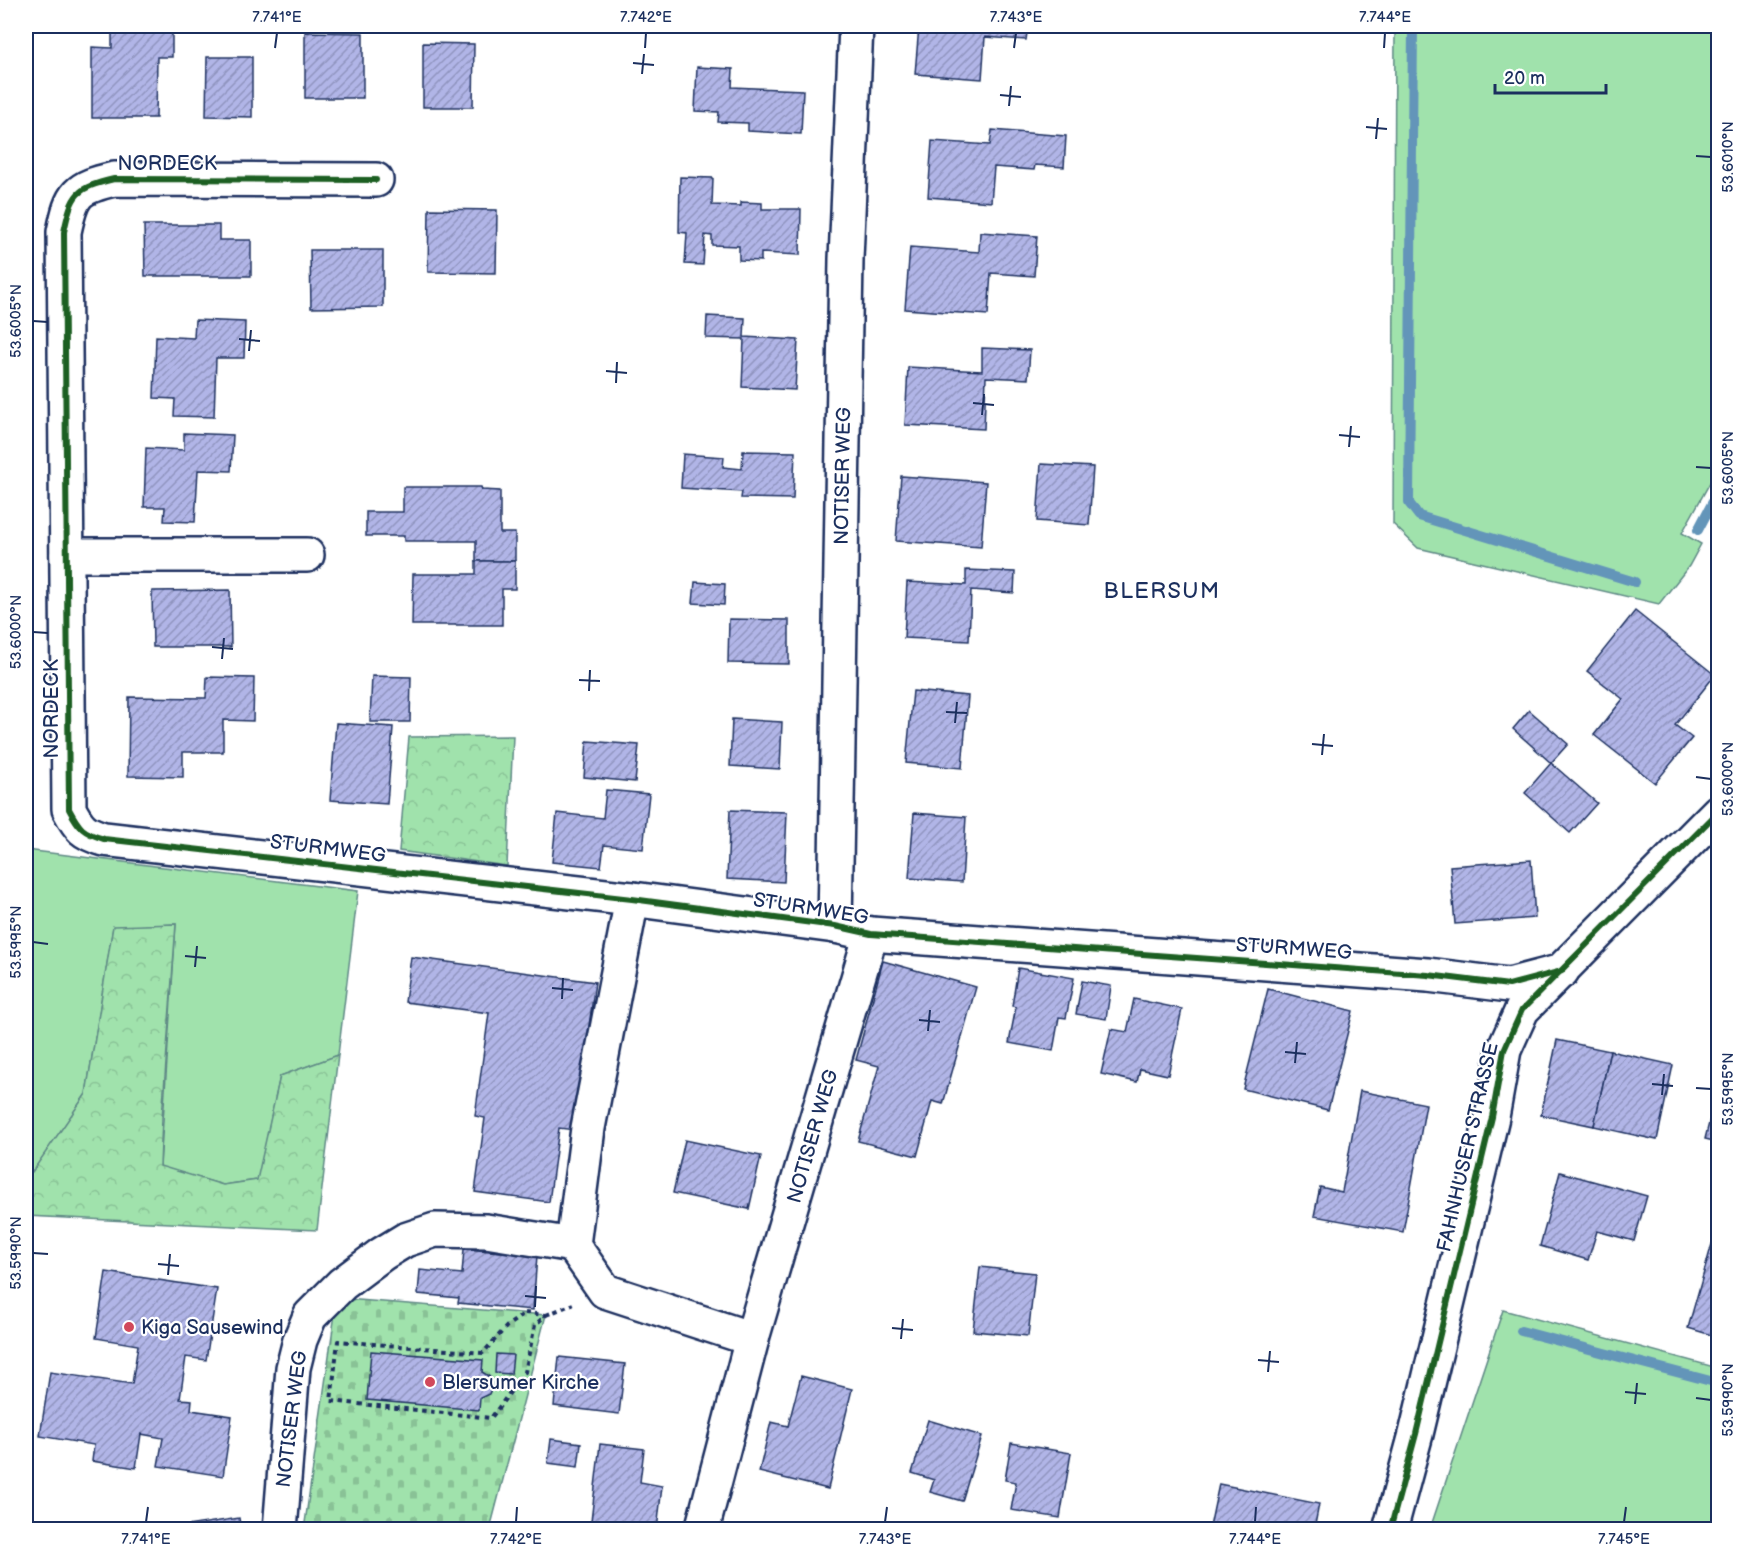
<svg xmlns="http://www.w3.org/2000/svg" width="1744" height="1555" viewBox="0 0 1744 1555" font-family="'Balsamiq Sans',sans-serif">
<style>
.grass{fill:#a0e2ac;stroke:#5e8885;stroke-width:1.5}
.forest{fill:url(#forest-crowns);stroke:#5e8885;stroke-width:1.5}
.cemetery{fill:url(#cemetery-stones);stroke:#5e8885;stroke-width:1.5}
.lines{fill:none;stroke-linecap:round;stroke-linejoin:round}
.stream{stroke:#6395b9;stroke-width:10}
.building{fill:url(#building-hatch);stroke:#1b2f5e;stroke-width:1.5}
.street-casing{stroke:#1b2f5e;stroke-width:38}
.path{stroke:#1b2f5e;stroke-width:4;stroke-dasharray:4.5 4.5;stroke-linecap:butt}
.street{stroke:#fff;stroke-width:33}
.cycleway-casing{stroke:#fff;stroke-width:10}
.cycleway{stroke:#1b5e20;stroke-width:6}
.ticks{fill:none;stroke:#1b2f5e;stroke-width:2}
.poi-dot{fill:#d1495b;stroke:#fff;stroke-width:2}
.labels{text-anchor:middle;stroke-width:4.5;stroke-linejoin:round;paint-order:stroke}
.street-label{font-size:20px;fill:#1b2f5e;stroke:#fff}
.poi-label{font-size:20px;fill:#1b2f5e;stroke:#fff;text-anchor:start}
.quarter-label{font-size:22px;letter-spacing:1.5px;fill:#1b2f5e;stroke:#fff}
.neatline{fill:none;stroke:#1b2f5e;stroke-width:2}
.ticks-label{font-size:15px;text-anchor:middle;fill:#1b2f5e}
</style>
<defs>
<pattern id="forest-crowns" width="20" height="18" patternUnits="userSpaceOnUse" patternTransform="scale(1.5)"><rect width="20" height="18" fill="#a0e2ac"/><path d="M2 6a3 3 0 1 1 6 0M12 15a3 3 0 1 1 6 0" fill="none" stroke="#89c296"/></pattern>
<pattern id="cemetery-stones" width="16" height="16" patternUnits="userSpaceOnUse" patternTransform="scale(1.5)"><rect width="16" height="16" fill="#a0e2ac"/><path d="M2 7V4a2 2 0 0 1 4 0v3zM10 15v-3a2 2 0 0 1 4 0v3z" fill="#89c296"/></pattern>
<pattern id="building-hatch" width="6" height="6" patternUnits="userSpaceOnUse" patternTransform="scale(1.5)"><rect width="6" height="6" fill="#b1b5e7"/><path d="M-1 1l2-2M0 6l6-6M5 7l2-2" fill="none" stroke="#8f94be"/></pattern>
</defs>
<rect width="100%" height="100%" fill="#fff"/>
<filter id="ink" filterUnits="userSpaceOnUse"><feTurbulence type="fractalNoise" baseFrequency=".0167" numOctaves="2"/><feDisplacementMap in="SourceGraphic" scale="12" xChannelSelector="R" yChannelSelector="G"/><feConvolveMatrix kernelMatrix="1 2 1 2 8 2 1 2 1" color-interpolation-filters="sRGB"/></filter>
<g filter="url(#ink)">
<g class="grass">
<path d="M1391 26H1718V468L1682 533 1701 544 1689 566 1659 604 1418 548 1393 524 1395 27Z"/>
<path d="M26 850 358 891 338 1055 280 1076 258 1180 223 1185 160 1167 176 924 113 927 86 1094 32 1173 26 1169Z"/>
<path d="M1503 1310 1718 1368V1529H1430Z"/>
</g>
<g class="forest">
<path d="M513 736 507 866 399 851 409 737Z"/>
<path d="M176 924 162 1118 160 1166 223 1185 257 1180 280 1076 338 1055 317 1230 26 1216V1169L32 1172 86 1094 113 926Z"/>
</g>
<path class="cemetery" d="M346 1299 546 1315 490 1529 304 1530 336 1307Z"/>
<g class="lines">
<g class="stream">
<path d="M1413 26 1409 503 1419 516 1635 582"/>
<path d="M1698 530 1718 492"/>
<path d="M1521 1331 1718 1383"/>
</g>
</g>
<g class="building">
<path d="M919 26H1028L1026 40 985 37 982 79 915 74Z"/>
<path d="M112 29H172V57H157L156 118H92V47L112 48Z"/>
<path d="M305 32 363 33V98H305Z"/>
<path d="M423 43 474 44 473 107H423Z"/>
<path d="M207 57H252V117L206 116Z"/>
<path d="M697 67 733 69 732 87 803 90 801 134 748 131V123L718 122 719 112 695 111Z"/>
<path d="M992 130 1066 136 1064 167 1035 165 1034 170 994 167 991 202 928 197 932 141 990 145Z"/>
<path d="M680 177 713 178 712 205 741 206V202L762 203V209H801L800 255 761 253V261L739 260V246L712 245V236L705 235 703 265 685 264 687 233 679 232Z"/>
<path d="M429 209 497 210 496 273 428 272Z"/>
<path d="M144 225H219V240H251V276H145Z"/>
<path d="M980 232 1037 236 1034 276 991 273 988 315 905 309 910 247 979 252Z"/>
<path d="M310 250H383V307L311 308Z"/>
<path d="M707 316 745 318 744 337 798 340 795 390 742 387 744 339 706 338Z"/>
<path d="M195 320 245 322 244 358H216L214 417 174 416 175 399 154 398 156 336 194 338Z"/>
<path d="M982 348 1030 350 1028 379 986 377 984 429 905 425 908 367 982 371Z"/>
<path d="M184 433 233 435 231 471 198 470 195 522 164 521 165 507H144L146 448 184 450Z"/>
<path d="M743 451 795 452 793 499 741 498 742 492 681 488 683 454 724 457 723 467 742 469Z"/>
<path d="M1041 464 1093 467 1089 525 1037 521Z"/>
<path d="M901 476 986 482 981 547 896 541Z"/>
<path d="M403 487H481L482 490 500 491V533H515V561H476V541H404V536H366V512H403Z"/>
<path d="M476 561H515V589H502V625H412L413 574H476Z"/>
<path d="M966 570 1015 572 1014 593 971 590 969 641 904 638 907 582 966 585Z"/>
<path d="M695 582 725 584 724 605 693 603Z"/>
<path d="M230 590 231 647H153L152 591Z"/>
<path d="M1635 611 1715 675 1675 725 1692 738 1655 783 1594 735 1623 699 1587 671Z"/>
<path d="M729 619 789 620V664L728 663Z"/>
<path d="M372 676 411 677 410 722H370Z"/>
<path d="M207 677 254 678 253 721 223 720V752H183V777L128 776 129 697 206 698Z"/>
<path d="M913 691 968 696 962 768 906 763Z"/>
<path d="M1529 710 1568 744 1551 763 1513 729Z"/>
<path d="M732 719 782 722 780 769 730 766Z"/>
<path d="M336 723 393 727 387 804 330 800Z"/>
<path d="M587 741 639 745 635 782 584 777Z"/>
<path d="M1551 763 1597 803 1570 833 1525 793Z"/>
<path d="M606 790 649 794 643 849 604 845 601 867 552 862 557 813 603 818Z"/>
<path d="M730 810 787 812 784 882 727 879Z"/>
<path d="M914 813 966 817 962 882 909 878Z"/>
<path d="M1531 860 1535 918 1455 924 1450 866Z"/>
<path d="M411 957 595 982 575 1130 559 1128 549 1202 475 1192 485 1118 475 1116 489 1013 405 1002Z"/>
<path d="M883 961 976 987 943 1104 932 1101 917 1156 858 1141 879 1066 856 1060Z"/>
<path d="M1018 968 1074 978 1066 1018 1059 1017 1053 1051 1009 1043 1016 1007 1012 1006Z"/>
<path d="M1082 981 1111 986 1106 1019 1076 1014Z"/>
<path d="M1268 989 1353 1011 1328 1110 1243 1089Z"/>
<path d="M1134 999 1182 1009 1168 1075 1140 1069 1137 1082 1101 1074 1111 1029 1127 1032Z"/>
<path d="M1557 1040 1610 1051 1594 1126 1541 1115Z"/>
<path d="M1610 1051 1673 1065 1657 1140 1594 1126Z"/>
<path d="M1718 1087V1142L1705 1139Z"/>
<path d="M1360 1091 1426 1104 1403 1232 1314 1216 1320 1187 1342 1192Z"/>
<path d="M685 1140 761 1156 749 1209 673 1193Z"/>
<path d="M1560 1172 1647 1196 1634 1241 1597 1231 1588 1260 1540 1246Z"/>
<path d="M1712 1244 1718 1246V1337L1688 1328Z"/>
<path d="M464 1249 537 1255 533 1310 458 1303 459 1298 418 1294 420 1270 462 1274Z"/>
<path d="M980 1267 1035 1273 1028 1336 973 1331Z"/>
<path d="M106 1272 217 1289 206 1360 186 1357 180 1399 192 1400 191 1410 232 1416 223 1476 158 1466 163 1438 141 1434 136 1468 92 1461 94 1445 40 1436 50 1372 132 1384 138 1345 96 1338Z"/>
<path d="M371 1351 483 1360 482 1372 490 1377 492 1387 489 1394 480 1398 479 1410 367 1400Z"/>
<path d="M496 1354 513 1355 511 1374 495 1373Z"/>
<path d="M559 1357 625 1364 619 1414 554 1406Z"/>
<path d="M801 1376 852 1389 828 1489 759 1472 771 1422 788 1426Z"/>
<path d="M928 1420 982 1436 962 1501 930 1492 934 1480 912 1473Z"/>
<path d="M551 1439 581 1443 578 1467 548 1463Z"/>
<path d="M1011 1443 1071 1453 1060 1518 1011 1510 1016 1482 1005 1480Z"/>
<path d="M600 1444 644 1449 640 1482 662 1486 657 1530H590Z"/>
<path d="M1219 1484 1319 1504 1314 1530H1224L1210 1527Z"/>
<path d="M239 1518 241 1530H168V1529Z"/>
</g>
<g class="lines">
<g class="street-casing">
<g id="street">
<path d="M376 180 114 179C76 188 72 193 64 232L69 809C79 828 83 833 104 839L632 899 835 926 871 934 1428 975 1509 985 1562 971"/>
<path d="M67 555H307"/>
<path d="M632 899 588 1128 573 1245 605 1291 752 1339"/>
<path d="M835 926 846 259 856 26"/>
<path d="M280 1530 293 1368 300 1340 310 1316 342 1284 382 1254 405 1240 435 1230 486 1231 573 1245"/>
<path d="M702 1530 753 1335 871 934"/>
<path d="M1390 1530 1416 1434 1492 1117 1504 1050 1522 1010 1718 812"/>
</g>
</g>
<g class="path">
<path d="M525 1313 546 1315 535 1325 525 1372 491 1418 331 1401 338 1341 483 1353 507 1326Z"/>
<path d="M546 1315 573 1304"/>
</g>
<use href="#street" class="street"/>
<g class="cycleway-casing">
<g id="cycleway">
<path d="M376 180 114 179C76 188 72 193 64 232L69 809C79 828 83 833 104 839L632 899 835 926 871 934 1428 975 1509 985 1562 971"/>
<path d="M1390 1530 1416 1434 1492 1117 1504 1050 1522 1010 1718 812"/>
</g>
</g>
<use href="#cycleway" class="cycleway"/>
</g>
</g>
<path class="ticks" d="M275 48 277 33M645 48 646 33M1014 48 1016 33M1384 48 1385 33M633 63 654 65M642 74 644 54M1000 95 1021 97M1009 106 1011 86M1366 127 1387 129M1376 139 1378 118M1696 156 1711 157M33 321 48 322M239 339 260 341M249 351 251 330M606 371 627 373M616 383 617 362M973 403 994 405M982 415 984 394M1339 435 1360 437M1349 447 1351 426M1696 467 1711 468M33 632 48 633M212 647 233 649M222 659 224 638M579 680 600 681M589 691 590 670M946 712 967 713M955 723 957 702M1312 744 1333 746M1322 755 1324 734M1696 777 1711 779M33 942 48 944M185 956 206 958M195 967 197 946M552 988 573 990M562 999 563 978M919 1020 940 1022M928 1031 930 1010M1285 1052 1306 1054M1295 1063 1297 1042M1652 1084 1673 1086M1696 1088 1711 1089M1662 1095 1664 1074M33 1253 48 1254M158 1264 179 1266M168 1275 170 1254M525 1296 546 1298M535 1307 536 1286M892 1328 913 1330M901 1339 903 1319M1258 1360 1279 1362M1268 1372 1270 1351M1625 1392 1646 1394M1696 1398 1711 1400M1635 1404 1637 1383M146 1522 148 1507M516 1522 517 1507M885 1522 887 1507M1255 1522 1256 1507M1624 1522 1626 1507"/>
<g class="poi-dot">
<circle cx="129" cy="1327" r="6"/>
<circle cx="430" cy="1382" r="6"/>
</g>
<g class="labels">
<g class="street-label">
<text x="167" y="170">NORDECK</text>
<text transform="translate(842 476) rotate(-89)" y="7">NOTISER WEG</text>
<text transform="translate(51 709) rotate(-90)" y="7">NORDECK</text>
<text transform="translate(328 848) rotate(7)" y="7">STURMWEG</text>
<text transform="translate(811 908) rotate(9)" y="7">STURMWEG</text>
<text transform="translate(1294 948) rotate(4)" y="7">STURMWEG</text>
<text transform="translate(812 1136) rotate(-74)" y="7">NOTISER WEG</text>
<text transform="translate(1467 1147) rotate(-77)" y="7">FAHNHUSER STRASSE</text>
<text transform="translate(291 1419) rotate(-83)" y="7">NOTISER WEG</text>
</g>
<g class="poi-label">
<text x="141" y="1334">Kiga Sausewind</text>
<text x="442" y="1389">Blersumer Kirche</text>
</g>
<g class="quarter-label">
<text x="1162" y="598">BLERSUM</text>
</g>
</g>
<rect width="1744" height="1555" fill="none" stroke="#fff" stroke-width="66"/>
<path d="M1495 84v9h111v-9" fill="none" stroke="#1b2f5e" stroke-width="3"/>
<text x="1504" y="84" font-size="18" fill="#1b2f5e" stroke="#ffffff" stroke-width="4.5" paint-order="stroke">20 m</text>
<rect x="33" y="33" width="1678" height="1489" class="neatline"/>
<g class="ticks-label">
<text x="277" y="22">7.741°E</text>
<text x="646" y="22">7.742°E</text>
<text x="1016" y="22">7.743°E</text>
<text x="1385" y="22">7.744°E</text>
<text transform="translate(1728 157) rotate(-90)" y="5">53.6010°N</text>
<text transform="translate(16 321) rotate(-90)" y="5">53.6005°N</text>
<text transform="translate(1728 468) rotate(-90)" y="5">53.6005°N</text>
<text transform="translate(16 632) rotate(-90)" y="5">53.6000°N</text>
<text transform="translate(1728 779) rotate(-90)" y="5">53.6000°N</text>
<text transform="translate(16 942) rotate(-90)" y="5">53.5995°N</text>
<text transform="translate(1728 1089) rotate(-90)" y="5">53.5995°N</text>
<text transform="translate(16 1253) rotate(-90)" y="5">53.5990°N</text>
<text transform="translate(1728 1400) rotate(-90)" y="5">53.5990°N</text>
<text x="146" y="1544">7.741°E</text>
<text x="516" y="1544">7.742°E</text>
<text x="885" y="1544">7.743°E</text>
<text x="1255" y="1544">7.744°E</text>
<text x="1624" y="1544">7.745°E</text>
</g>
</svg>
